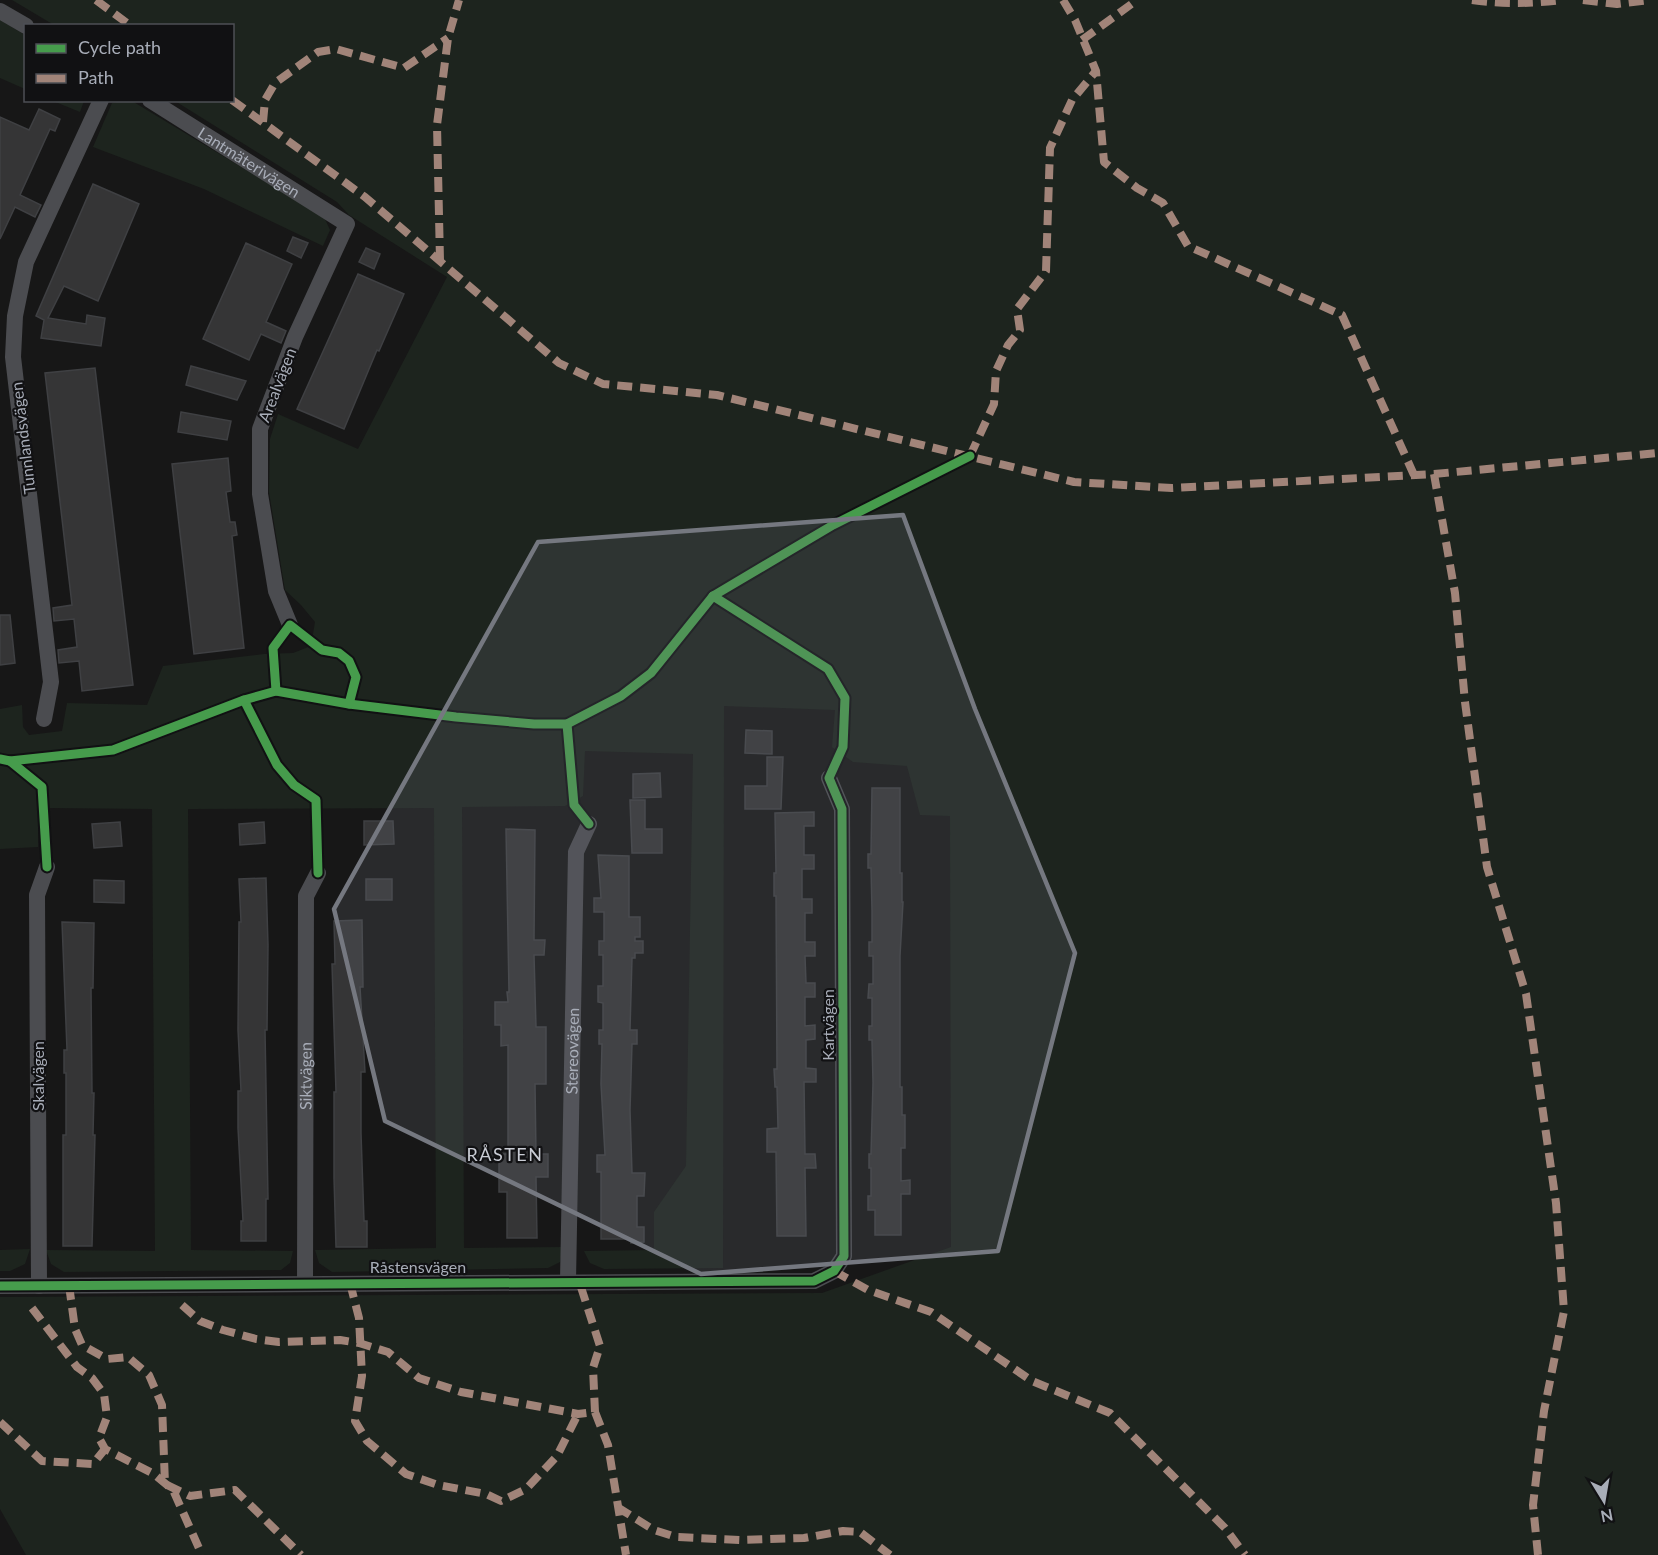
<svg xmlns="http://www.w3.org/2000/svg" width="1658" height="1555" viewBox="0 0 1658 1555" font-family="Lato,sans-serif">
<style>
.green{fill:#1d241e}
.building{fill:#353536;stroke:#3f4043;stroke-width:1.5}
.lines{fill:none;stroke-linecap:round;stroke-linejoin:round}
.street{stroke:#4b4c50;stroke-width:16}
.quiet{stroke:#a18479;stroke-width:8;stroke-dasharray:15 8;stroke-linecap:butt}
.cycleway-casing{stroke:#111113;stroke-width:13}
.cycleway{stroke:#469c4c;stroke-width:9}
.marked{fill:#757880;fill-opacity:0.2;stroke:#757880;stroke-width:4.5;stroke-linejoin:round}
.labels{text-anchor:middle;stroke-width:4.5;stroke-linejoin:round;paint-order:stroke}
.street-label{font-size:16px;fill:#a8adb8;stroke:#111113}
.neighbourhood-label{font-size:18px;letter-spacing:1.5px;fill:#c9ccd4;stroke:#111113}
</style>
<rect width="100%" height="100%" fill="#171717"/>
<g class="green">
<path d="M12 0H1658V1555H26L0 1509V1297L822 1293 951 1247 950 816 920 815 907 766 853 762 832 747 835 710 724 706 723 1268 604 1269 590 1263 584 1251 654 1250V1212L686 1166 693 754 585 751 583 796 565 806 462 807 464 1248 563 1247 560 1262 548 1268 332 1272 319 1263 315 1250 436 1248 434 808 188 809 191 1250 293 1251 290 1263 281 1270 64 1272 51 1264 46 1250 155 1251 152 809 49 808 38 814V847L0 849V709L22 705 23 727 29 735 62 731 67 703 147 705 163 666 264 654 293 653 311 646 315 622 301 605 285 590 269 492 270 439 278 414 358 449 447 277 349 215 337 202 175 101 232 100V26L54 25Z"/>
<path d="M0 20 25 35V89L0 78Z"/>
<path d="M53 101H84L80 112Z"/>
<path d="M122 101H132L324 217 330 230 323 246 204 189 93 147 112 103Z"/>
<path d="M30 1249 25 1264 10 1271H0V1250Z"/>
</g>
<g class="building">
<path d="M39 109 60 119 55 131 50 129 20 195 41 205 35 217 15 207 0 239V117L29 130Z"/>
<path d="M93 184 139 204 98 301 64 286 48 318 86 324 87 315 105 318 101 346 41 338 44 320 36 316Z"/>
<path d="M293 237 308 243 301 258 287 251Z"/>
<path d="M246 243 292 264 266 322 286 331 281 343 261 334 249 360 203 339Z"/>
<path d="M366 248 380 254 374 269 359 262Z"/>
<path d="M358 274 404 294 379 351 377 350 344 429 297 409Z"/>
<path d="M191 366 246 381 237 400 186 385Z"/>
<path d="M95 368 133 685 82 691 79 661 59 663 58 650 77 647 74 619 54 621 53 608 72 605 45 373Z"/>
<path d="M181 412 231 421 227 440 178 432Z"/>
<path d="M228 458 231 491 226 492 230 522H235L237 535 232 536 244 648 194 654 172 464Z"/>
<path d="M0 615H10L15 663 0 665Z"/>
<path d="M746 730 772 731V754L745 753Z"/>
<path d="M767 757H783L781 809H745V786H767Z"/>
<path d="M660 773 661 797 633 798V774Z"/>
<path d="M872 788H900V873H902V902H903L900 956V1087H902V1115H905V1148H901V1181L910 1180V1194H901V1235H875V1210H868V1196H871V1168H869V1154H871L873 1083 872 1040H869V1026H872V998H868L869 984H873V956H869V942H872V911L871 868H868V854H871Z"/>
<path d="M630 800H645V829H662V853H632Z"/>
<path d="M814 812V826H804V855H814V869H802V899H812V913H805V942H815V956H805L806 983H815V997H805V1026L815 1025V1039L806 1040V1068L816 1069V1082H804L805 1154H815L816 1168H805L806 1236H777L776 1152H767V1129L778 1128 777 1087H775L774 1069H777L776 896H774V873H776L775 813Z"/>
<path d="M364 821H393L394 844 364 845Z"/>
<path d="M120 822 122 846 94 848 92 824Z"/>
<path d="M264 822 265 843 240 845 239 824Z"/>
<path d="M506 829 535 830 534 940H545L544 955H534L536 1027H546V1084H535L536 1154H548V1177H536L537 1238H507V1192H499V1154H508V1045L501 1046V1025H495V1002H508L507 992H509Z"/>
<path d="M598 855 629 856V917H640V937H635V941H643V953H635V958H632L630 1030H637V1044H632L630 1110 632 1173H645L644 1196H637V1227H644V1242L631 1243V1239H601V1172H597V1155H605L601 1084 602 1044H599V1030H603V1003L598 1002V986H603V955H599V941H604V912H594V898H601Z"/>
<path d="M266 878 268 945 267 1030H265L268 1199H266V1241H241V1221H243L238 1128V1091H241L238 1030 239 922H241L239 879Z"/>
<rect x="366" y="879" width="26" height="21"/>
<path d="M94 880 124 881V903L94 902Z"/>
<path d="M362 920 363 987H360L365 1072H361V1133L364 1221H367V1247H336L334 1178V1092H336L332 964H335L334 921Z"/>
<path d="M62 922 94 923 93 988H91L92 1093H94L93 1135H95L92 1246H63V1135H66V1073H64V1050H67Z"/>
</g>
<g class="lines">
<g class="street">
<path d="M0 11 26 26"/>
<path id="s1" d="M150 100 347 224 295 337 260 429V494L276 591 290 625"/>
<path d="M44 719 51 682 13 357 15 316 26 262 101 100"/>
<path id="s2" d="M568 1281 576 852 589 824"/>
<path id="s3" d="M305 1283 306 896 318 873"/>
<path d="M0 1286 814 1281 834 1271 844 1256 842 809 829 778"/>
<path d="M39 1286 37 895 47 867"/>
</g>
<g class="quiet">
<path d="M96 0 131 26"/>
<path d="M1063 0 1075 20 1096 71 1104 162 1137 188 1163 203 1188 246 1342 315 1414 475"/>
<path d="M1472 0C1503 4 1530 4 1561 0"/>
<path d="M1583 0 1617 4 1650 0"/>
<path d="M1082 40 1137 0"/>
<path d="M232 100 365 197 559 363 603 384 717 395 1074 482 1172 488 1434 474 1658 453"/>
<path d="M263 122 265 100 275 83 318 52 336 49 404 68 448 38"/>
<path d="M440 261 437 125 448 38 459 0"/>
<path d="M970 456 994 404 996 371 1008 345 1020 330 1017 309 1046 271 1050 148 1072 100 1096 71"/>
<path d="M1434 474 1455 593 1465 702 1487 867 1526 994 1556 1203 1564 1311 1544 1411 1533 1505 1538 1555"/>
<path d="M834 1271 868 1290 931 1312 1032 1381 1110 1413 1225 1528 1245 1555"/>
<path d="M350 1283 359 1318 362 1376 355 1421 367 1441 406 1474 438 1485 486 1494 501 1501 526 1489 557 1456 578 1414"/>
<path d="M69 1285 75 1329 82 1345 107 1359 128 1357 149 1375 162 1405 165 1484 190 1496 235 1490 301 1555"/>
<path d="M182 1305 200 1321 223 1330 256 1339 279 1342 340 1340 359 1343 388 1352 419 1378 461 1392 578 1414 595 1412 593 1368 600 1346 579 1281"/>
<path d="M32 1308 77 1367 92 1378 104 1394 107 1417 99 1438 105 1449 154 1474 173 1490 202 1555"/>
<path d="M595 1412 608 1445 626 1555"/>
<path d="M0 1422 42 1461 93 1464 105 1449"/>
<path d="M617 1507 654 1530 676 1537 740 1540 804 1538 843 1531 860 1532 890 1555"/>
</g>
<g class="cycleway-casing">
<g id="cycleway">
<path d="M276 691 273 648 290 625 322 650 339 653 349 661 356 677 349 704"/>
<path d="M244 700 277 765 294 785 316 800 318 873"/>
<path d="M567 724 574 805 589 824"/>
<path d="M0 759 10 761 113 750 244 700 276 691 349 704 456 717 534 724H567L621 696 651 673 713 596 833 525 970 456"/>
<path d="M10 761 42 787 47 867"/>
<path d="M0 1286 814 1281 834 1271 844 1256 842 809 829 778 843 747 845 698 828 669 713 596"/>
</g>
</g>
<use href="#cycleway" class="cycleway"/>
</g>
<path class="marked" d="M903 515 975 709 1075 953 998 1251 701 1274 385 1121 334 909 538 542Z"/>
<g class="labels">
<g class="street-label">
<text dy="6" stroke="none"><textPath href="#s1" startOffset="117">Lantmäterivägen</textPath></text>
<text transform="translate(277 385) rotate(-69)" y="6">Arealvägen</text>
<text transform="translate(23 438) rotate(-97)" y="6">Tunnlandsvägen</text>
<text transform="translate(828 1025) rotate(-90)" y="6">Kartvägen</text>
<text dy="6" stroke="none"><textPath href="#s2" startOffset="230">Stereovägen</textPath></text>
<text transform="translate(38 1076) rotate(-90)" y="6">Skalvägen</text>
<text dy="6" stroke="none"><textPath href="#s3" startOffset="207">Siktvägen</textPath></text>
<text x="418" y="1273">Råstensvägen</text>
</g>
<g class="neighbourhood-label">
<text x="505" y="1161">RÅSTEN</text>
</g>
</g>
<rect x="24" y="24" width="210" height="78" fill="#111113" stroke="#4d4f55" stroke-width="1.5"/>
<rect x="36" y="44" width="30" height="9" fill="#469c4c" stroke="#4d4f55" stroke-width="1.5"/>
<text x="78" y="54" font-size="18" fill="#a8adb8">Cycle path</text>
<rect x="36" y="74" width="30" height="9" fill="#a18479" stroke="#4d4f55" stroke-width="1.5"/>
<text x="78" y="84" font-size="18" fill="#a8adb8">Path</text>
<g transform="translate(1604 1501) rotate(169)" stroke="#111113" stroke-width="4.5" paint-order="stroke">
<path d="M0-4.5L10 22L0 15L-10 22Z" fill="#a8adb8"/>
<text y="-9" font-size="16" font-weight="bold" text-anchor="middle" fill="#a8adb8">N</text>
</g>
</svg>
